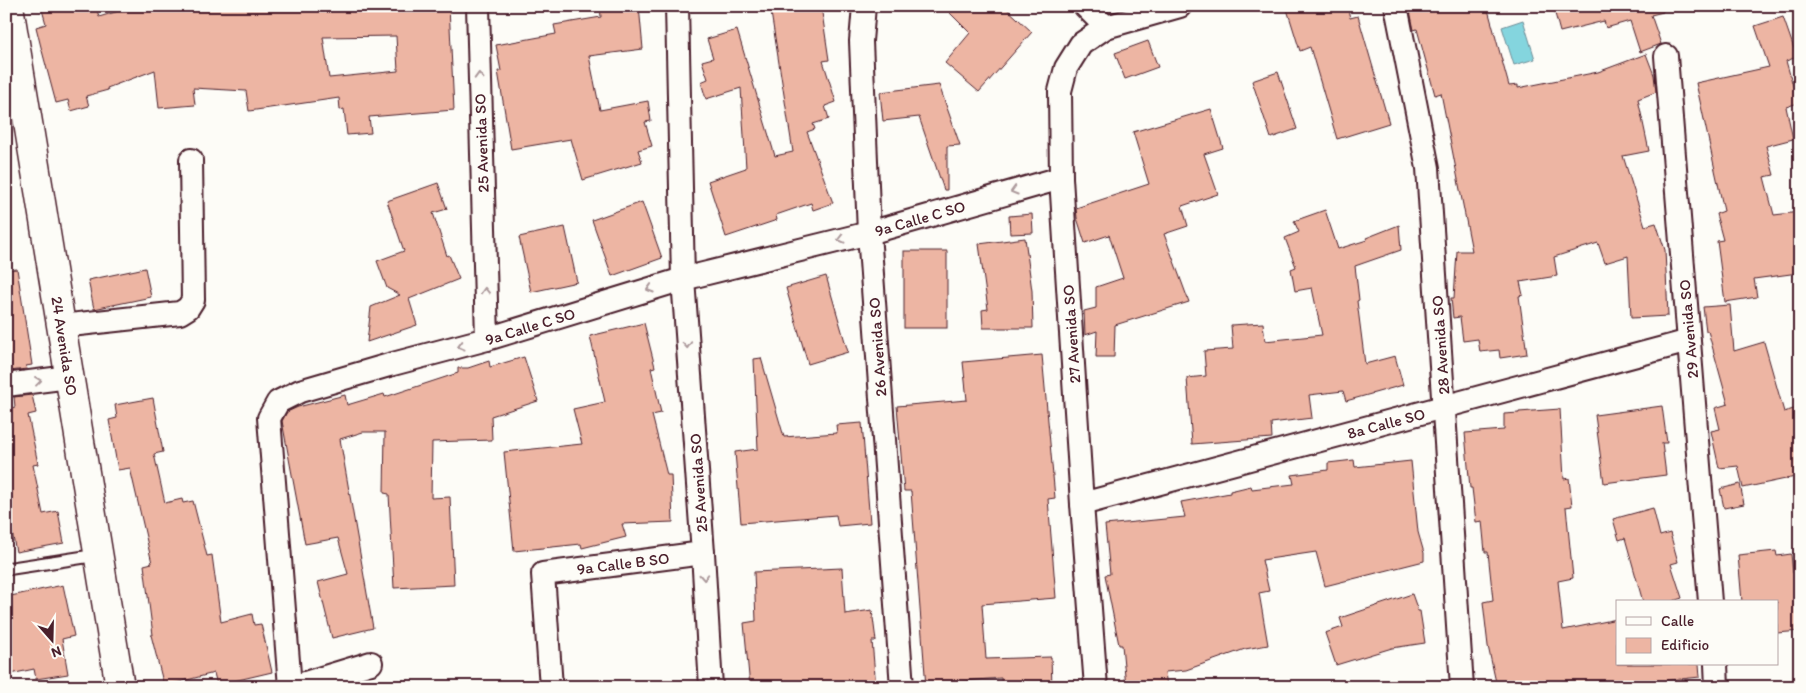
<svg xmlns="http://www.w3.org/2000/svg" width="1806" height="693" viewBox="0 0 1806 693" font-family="Itim,sans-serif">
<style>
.water{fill:#84d5de;stroke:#6d8c96}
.building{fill:#edb5a3;stroke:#4a1f2b;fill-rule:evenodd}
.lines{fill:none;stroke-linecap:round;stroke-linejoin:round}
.service-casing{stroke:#4a1f2b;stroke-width:15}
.minor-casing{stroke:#4a1f2b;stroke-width:26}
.tertiary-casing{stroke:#4a1f2b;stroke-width:31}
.service{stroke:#fdfcf7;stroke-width:11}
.minor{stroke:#fdfcf7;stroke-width:22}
.tertiary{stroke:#fdfcf7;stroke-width:28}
.oneway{stroke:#ac999b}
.labels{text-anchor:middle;stroke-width:4;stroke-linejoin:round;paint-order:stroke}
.street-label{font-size:16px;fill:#4a1f2b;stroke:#fdfcf7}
</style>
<rect width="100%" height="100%" fill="#fdfcf7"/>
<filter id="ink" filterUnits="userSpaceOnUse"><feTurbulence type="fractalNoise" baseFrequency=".02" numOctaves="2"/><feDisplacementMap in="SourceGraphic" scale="10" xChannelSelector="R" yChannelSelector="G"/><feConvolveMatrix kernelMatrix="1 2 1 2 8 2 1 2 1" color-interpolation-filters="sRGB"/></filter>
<g filter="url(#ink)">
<path class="water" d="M1523 20 1535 59 1514 65 1502 27Z"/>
<g class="building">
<path d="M41 6H96L99 17 135 6H449L454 110 369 117 371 133 347 135 344 109 340 110 339 98 249 111 246 91 193 88 195 105 159 108 155 70 107 88 108 90 86 96 89 106 71 111 68 100 56 103 41 47 36 27 46 24ZM396 36 398 71 329 78 323 37Z"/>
<path d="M600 6H639L643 49 589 56 600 110 648 101 651 121 645 122 652 146 638 150 642 162 583 180 571 139 511 149 498 71H501L496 45 556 34 554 25 601 17Z"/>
<path d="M770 6H821L829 60 823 61 836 102 825 106 829 119 813 124 815 129 807 132 833 203 813 210 811 203 776 215 777 220 726 237 708 181 746 168 741 88 706 99 701 82 708 79 702 61 713 58 707 39 737 30 775 156 793 152Z"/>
<path d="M943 6H1004L1032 32 979 92 945 63 970 33Z"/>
<path d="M1286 6H1347L1350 18 1358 16 1389 123 1337 139 1310 47 1300 51Z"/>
<path d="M1409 6H1487L1509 86 1518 85V88L1598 72 1646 54 1654 75 1656 92 1638 99 1649 151 1623 156 1645 226 1656 223 1665 250 1668 316 1631 318 1628 256 1605 263 1598 243 1554 257 1557 276 1520 282 1523 295 1519 296 1527 354 1500 358 1499 350 1480 352 1478 339 1463 341 1460 317 1453 318 1451 298H1454L1457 251H1472L1441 93 1435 95 1417 29 1414 30Z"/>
<path d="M1553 6H1662L1663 12 1651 15 1661 44 1640 52 1630 21 1606 28 1604 21 1560 32Z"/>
<path d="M1783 17 1797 57 1786 61 1798 103 1786 107 1793 139 1766 146 1774 175 1764 177 1774 215 1800 212V242L1794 243 1798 273 1754 279 1757 297 1725 302 1717 241 1723 240 1716 214 1724 211 1696 83 1769 67 1755 26Z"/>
<path d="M1148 41 1158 67 1125 79 1115 53Z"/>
<path d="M1278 72 1297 129 1271 138 1252 81Z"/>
<path d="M939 85 960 145 947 146V190H944L919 117 883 121 880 92Z"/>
<path d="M1211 109 1223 148 1204 154 1218 194 1182 206 1188 226 1164 234 1189 302 1115 325 1114 357H1096L1097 331 1085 335 1084 311 1096 308V287L1123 278 1109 235 1085 243 1077 218 1076 208 1149 184 1133 132Z"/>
<path d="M438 183 447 209 433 213 447 256 449 255 459 279 409 299 417 325 367 342 371 307 400 295 387 288 377 261 404 251 387 201Z"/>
<path d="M642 202 662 258 612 276 592 220Z"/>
<path d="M1325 210 1338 249 1367 240 1366 238 1399 225 1401 250 1355 266 1359 300 1357 301 1365 364 1395 356 1403 385 1346 401 1343 391 1309 395 1312 418 1271 423 1272 438 1192 444 1187 378 1206 376 1204 351 1233 349 1231 325 1263 323 1265 341 1322 335 1312 288 1295 291 1291 269 1296 267 1285 238 1299 232 1294 221Z"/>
<path d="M1032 214 1033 233 1010 234 1009 216Z"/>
<path d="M565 227 577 282 531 292 519 237Z"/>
<path d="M1025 238 1032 291 1033 328H983L982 310 988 309 979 244Z"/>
<rect x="904" y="251" width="43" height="77"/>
<path d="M145 268 151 297 94 309 88 280Z"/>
<path d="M17 269 32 365 26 366 27 369 9 371 8 368 6 369V270Z"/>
<path d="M826 276 848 352 808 364 786 288Z"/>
<path d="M1730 305 1734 351 1764 342 1784 412 1800 407V476L1743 488 1738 466 1719 468 1711 431 1720 429 1715 408 1728 404 1708 331H1706L1703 307Z"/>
<path d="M644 323 655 367 651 368 661 413 652 415 667 475H671L673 522 622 524 626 537 582 548 581 544 514 551 504 452 582 444 573 409 605 402 590 336Z"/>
<path d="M1042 355 1055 498 1048 499 1056 598 982 604 986 659 1051 657 1052 687H1001V678L953 682 954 687H926L911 491H904L897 406 967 400 963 362Z"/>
<path d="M524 357 538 401 491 416 492 440 432 442 431 498 450 497 454 585 394 588 389 494 384 493 385 432H363L340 439 373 628 332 638 318 582 348 574 338 538 305 544 282 421 287 412 298 407 345 395 347 405 384 394 385 397 458 373V368H468L489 361 490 367Z"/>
<path d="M761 358 784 437 837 433 836 425 862 423 870 523 838 526 836 515 741 523 735 452 758 449 754 359Z"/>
<path d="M32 395 36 413 28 415 38 464 33 465 43 514 58 511 64 543 16 552 9 517H6V409L15 407 14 397Z"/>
<path d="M153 398 163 452 154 454 165 503 182 499 183 503 193 501 207 556 212 555 221 622 252 614 254 625 261 624 272 672 217 685 214 673 164 686 151 635H153L144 565 152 563 130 468 118 470 109 420 117 418 115 405Z"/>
<path d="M1662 406 1667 443H1662L1666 475 1604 483 1595 415Z"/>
<path d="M1560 409 1564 479 1569 478 1572 506 1566 507 1573 578 1558 581 1563 630 1617 619V664H1699L1700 677 1653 682 1654 687H1497L1488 646 1483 602 1493 600 1488 552H1485L1482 521 1476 522 1472 488H1470L1465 433 1504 430V414L1519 413V412Z"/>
<path d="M1354 460 1355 467 1411 461 1418 532 1424 553V561L1325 586 1316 552 1262 560 1269 591 1259 593 1268 645 1245 649 1186 670 1165 672 1167 687H1126L1122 645H1119L1105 575 1110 574 1105 525 1185 517 1181 502 1230 493V491L1251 486 1252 489 1294 484 1292 475 1328 470V463Z"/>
<path d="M1740 484 1744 504 1724 508 1720 489Z"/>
<path d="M1653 508 1660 536 1670 533 1678 562 1671 564 1682 598 1670 602H1643L1625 538 1619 540 1613 519Z"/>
<path d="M1776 551 1777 556 1791 554 1793 573 1800 572V631L1777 633V602H1742L1738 555Z"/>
<path d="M842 568 845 614 872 610 876 641H872L876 687H750L744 623 756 621 754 572Z"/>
<path d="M63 585 74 636 62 639 68 674 36 679 34 669 6 675V597Z"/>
<path d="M1412 594 1418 611H1420L1425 643 1392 648 1336 665 1325 633 1343 627 1340 618Z"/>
</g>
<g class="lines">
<g class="service-casing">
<path id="service" d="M6 569 98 555"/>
</g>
<g class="minor-casing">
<g id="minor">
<path d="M478 6 487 339"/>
<path d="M677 6 683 279 703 553 711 687"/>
<path d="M864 6 861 41 869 233 902 687"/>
<path d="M1085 6 1106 27"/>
<path d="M1396 6 1428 168 1462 687"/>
<path d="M1666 56 1710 602"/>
<path d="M61 326 180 313 188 308 193 300 191 160"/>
<path d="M6 385 69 377"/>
<path d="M1082 504 1689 341"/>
<path d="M1716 664 1717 687"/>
<path d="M290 687 269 418 278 402 300 391 389 365 487 339 683 279 869 233 1061 178"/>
<path d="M292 687 371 663"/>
<path d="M551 687 543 574 703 553"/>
<path d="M1096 687 1082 504 1061 178 1060 91 1066 68 1081 44 1106 27 1180 6"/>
</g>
</g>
<g class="tertiary-casing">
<path id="tertiary" d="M9 6 120 687"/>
</g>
<use href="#service" class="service"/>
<use href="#minor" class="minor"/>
<use href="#tertiary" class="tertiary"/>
</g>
<defs><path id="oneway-chevron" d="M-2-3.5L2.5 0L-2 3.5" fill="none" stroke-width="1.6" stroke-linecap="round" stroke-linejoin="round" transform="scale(1.25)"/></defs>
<g class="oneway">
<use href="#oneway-chevron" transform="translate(479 76) rotate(-92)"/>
<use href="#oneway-chevron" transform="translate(1014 191) rotate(164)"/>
<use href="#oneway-chevron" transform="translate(841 239) rotate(166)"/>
<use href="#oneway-chevron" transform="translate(650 289) rotate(163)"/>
<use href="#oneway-chevron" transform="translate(485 291) rotate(-92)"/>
<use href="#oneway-chevron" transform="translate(687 345) rotate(86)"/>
<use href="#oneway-chevron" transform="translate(461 346) rotate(165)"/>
<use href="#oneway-chevron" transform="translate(38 381) rotate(-7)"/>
<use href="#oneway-chevron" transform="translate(704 577) rotate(87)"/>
</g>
</g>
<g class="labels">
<g class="street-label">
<text transform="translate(481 143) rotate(-92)" y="6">25 Avenida SO</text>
<text transform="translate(920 218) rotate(-16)" y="6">9a Calle C SO</text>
<text transform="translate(530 326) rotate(-17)" y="6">9a Calle C SO</text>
<text transform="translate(1688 329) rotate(-95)" y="6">29 Avenida SO</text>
<text transform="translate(1071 334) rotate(-94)" y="6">27 Avenida SO</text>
<text transform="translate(1440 345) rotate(-94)" y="6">28 Avenida SO</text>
<text transform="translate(65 346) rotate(81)" y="6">24 Avenida SO</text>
<text transform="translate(877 347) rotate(-94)" y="6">26 Avenida SO</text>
<text transform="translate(1386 423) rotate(-15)" y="6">8a Calle SO</text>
<text transform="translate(698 483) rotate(-94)" y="6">25 Avenida SO</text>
<text transform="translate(623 563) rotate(-7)" y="6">9a Calle B SO</text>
</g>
</g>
<rect width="1806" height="693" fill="none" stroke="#fdfcf7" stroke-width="25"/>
<rect x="12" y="12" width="1781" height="668" fill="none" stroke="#4a1f2b" stroke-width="2" filter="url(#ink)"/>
<rect x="1616" y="600" width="162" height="65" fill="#fdfcf7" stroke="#b5a4a5"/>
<rect x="1626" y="617" width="25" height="8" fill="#fdfcf7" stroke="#b5a4a5"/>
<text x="1661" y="626" font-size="15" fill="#4a1f2b">Calle</text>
<rect x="1626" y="638" width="25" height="15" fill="#edb5a3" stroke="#b5a4a5"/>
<text x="1661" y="650" font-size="15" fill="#4a1f2b">Edificio</text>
<g transform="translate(52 640) rotate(160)" stroke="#fdfcf7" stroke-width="4" paint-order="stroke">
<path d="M0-4L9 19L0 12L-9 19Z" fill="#4a1f2b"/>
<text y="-8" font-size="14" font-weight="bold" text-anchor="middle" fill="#4a1f2b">N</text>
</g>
</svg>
